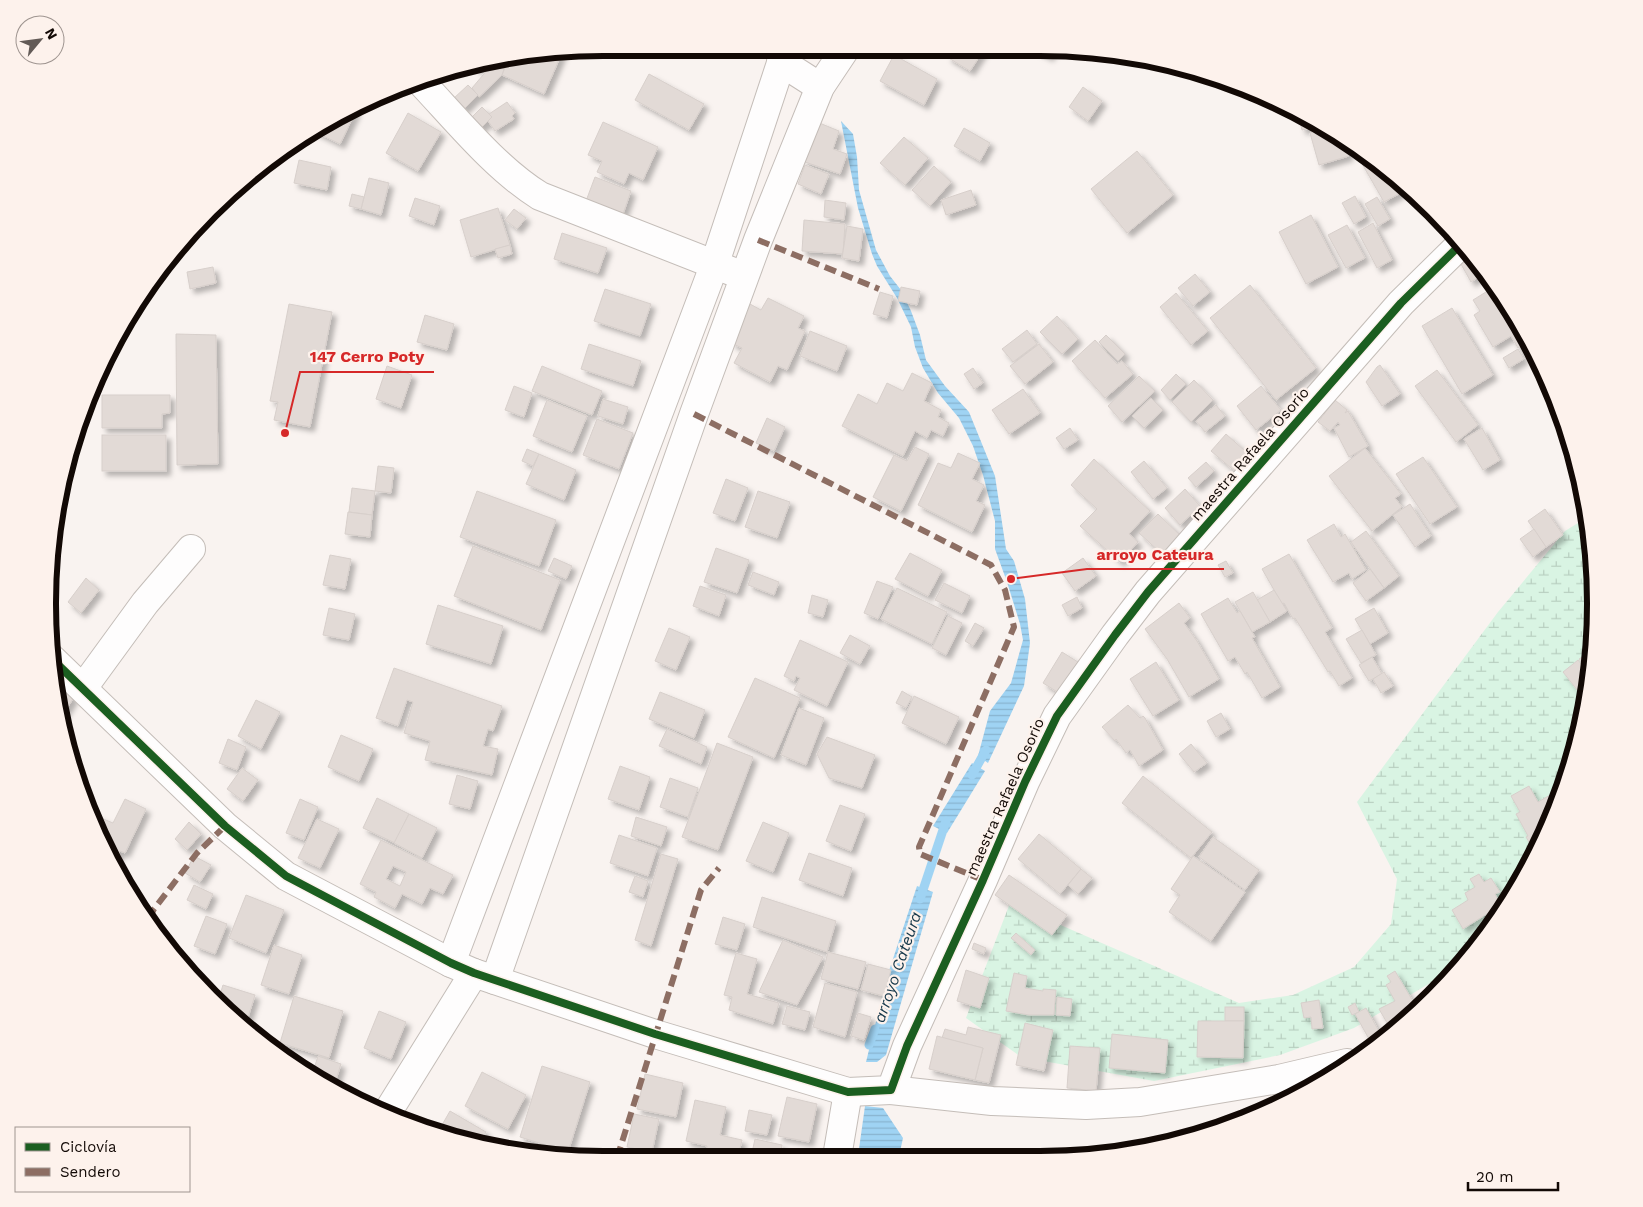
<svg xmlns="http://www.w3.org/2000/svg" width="1643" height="1207" viewBox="0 0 1643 1207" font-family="'Work Sans',sans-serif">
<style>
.wetland{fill:url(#wetland-marsh)}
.water{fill:url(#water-rules)}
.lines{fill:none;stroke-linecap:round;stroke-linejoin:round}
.stream{stroke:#9fd3f3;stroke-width:9}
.building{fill:#e2dad6;stroke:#d7cfcb;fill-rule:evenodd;filter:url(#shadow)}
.minor-casing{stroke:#c4bdb8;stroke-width:30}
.minor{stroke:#fefdfd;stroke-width:28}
.quiet{stroke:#8d6e63;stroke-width:6;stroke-dasharray:12 6;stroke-linecap:butt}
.cycleway-casing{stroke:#fdf2ec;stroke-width:11}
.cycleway{stroke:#1b5e20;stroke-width:8}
.labels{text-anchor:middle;stroke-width:4.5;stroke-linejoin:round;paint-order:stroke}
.street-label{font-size:15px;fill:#120905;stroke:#fdf2ec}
.water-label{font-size:16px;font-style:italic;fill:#133649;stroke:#fdf2ec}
.rim{fill:none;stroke:#120905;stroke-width:6}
.leader{fill:none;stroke:#d62828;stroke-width:2}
.callout-dot{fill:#d62828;stroke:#fdf2ec;stroke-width:2}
.callout-label{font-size:16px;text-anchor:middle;font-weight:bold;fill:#d62828;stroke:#fdf2ec;stroke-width:4.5;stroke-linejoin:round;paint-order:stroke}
</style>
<defs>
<pattern id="wetland-marsh" width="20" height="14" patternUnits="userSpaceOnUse" patternTransform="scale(1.25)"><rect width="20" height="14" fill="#d9f4e3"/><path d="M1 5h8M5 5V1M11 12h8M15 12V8" fill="none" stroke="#b9d0c1"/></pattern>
<pattern id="water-rules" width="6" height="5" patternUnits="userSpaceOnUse" patternTransform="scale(1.25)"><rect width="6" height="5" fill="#9fd3f3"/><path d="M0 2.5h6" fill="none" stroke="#88b4cf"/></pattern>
<filter id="shadow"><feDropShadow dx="4.5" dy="4.5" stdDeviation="2.5" flood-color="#0004"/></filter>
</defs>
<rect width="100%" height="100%" fill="#f9f3f0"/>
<path class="wetland" d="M1586 518 1594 567 1591 676 1566 782 1521 881 1465 959 1432 982 1354 1028 1280 1055 1154 1081 1021 1057 966 1018 1010 903 1239 1003 1293 995 1354 967 1391 924 1397 879 1357 802 1498 612 1565 531Z"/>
<g class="water">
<path d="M841 121 853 134 857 157 859 190 876 250 890 276 901 290 911 311 920 335 926 360 945 386 969 412 995 476 1006 549 1014 561 1025 599 1030 643 1024 686 988 763 978 756 990 711 1011 683 1023 640 1020 624 1007 582 995 549V521L983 475 973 446 959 418 938 393 923 368 915 347 911 327 897 298 877 266 872 254 858 208Z"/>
<path d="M972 763 985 771 947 833 933 826Z"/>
<path d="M917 886 933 892 886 1055 877 1062H866L887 977Z"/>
<path d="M865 1106 883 1108 903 1138 899 1156H858Z"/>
</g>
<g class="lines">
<g class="stream">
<path d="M972 775 986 750"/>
<path d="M920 899 946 821"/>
<path d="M869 1045 875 1029"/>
</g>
</g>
<g class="building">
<path d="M953 48H985L970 71 947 57Z"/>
<path d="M1032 48H1040L1053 49 1049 57Z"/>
<path d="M562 53 544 94 502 75 508 60Z"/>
<path d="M894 55 937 79 924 105 880 81Z"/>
<path d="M494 62 504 69 502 75 479 97 472 88Z"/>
<path d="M485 63 479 71 472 65Z"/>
<path d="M649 74 704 104 689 130 635 100Z"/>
<path d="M468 85 478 95 463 110 453 99Z"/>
<path d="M1083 87 1102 101 1088 121 1069 107Z"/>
<path d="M507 102 515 113 512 116 514 119 495 131 488 121 492 117 489 114Z"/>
<path d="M482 107 492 117 480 129 470 119Z"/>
<path d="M354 110 356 111 340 144 313 131Z"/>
<path d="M408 113 441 132 418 171 386 153Z"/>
<path d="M1298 114 1319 126 1302 130Z"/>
<path d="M603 122 658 147 643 180 629 173 624 184 597 172 602 161 588 155Z"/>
<path d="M817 122 839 131 833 149 847 154 840 174 802 161Z"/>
<path d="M964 128 990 143 980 161 954 146Z"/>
<path d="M1325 128 1345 139 1349 156 1319 165 1310 133Z"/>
<path d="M904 137 928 158 905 185 880 163Z"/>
<path d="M1137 151 1173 195 1127 233 1091 189Z"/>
<path d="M1370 157 1406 185 1408 189 1384 202 1361 162Z"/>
<path d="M299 160 331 167 327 190 294 183Z"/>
<path d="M805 165 829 174 821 194 798 184Z"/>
<path d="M934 166 951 182 930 206 912 190Z"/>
<path d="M595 177 631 191 623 214 586 201Z"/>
<path d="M369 178 389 183 381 215 361 209Z"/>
<path d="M971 190 976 205 946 215 941 200Z"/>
<path d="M352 194 364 197 361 209 349 206Z"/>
<path d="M1355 196 1366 217 1354 224 1342 203Z"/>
<path d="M1377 197 1390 219 1378 226 1365 204Z"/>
<path d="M415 198 440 206 434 225 409 216Z"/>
<path d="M825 200 846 203 844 220 824 217Z"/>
<path d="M498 208 510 245 471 257 460 220Z"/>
<path d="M514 209 526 218 517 229 505 220Z"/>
<path d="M1311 215 1338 267 1306 284 1279 232Z"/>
<path d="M804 220 845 224 843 254 802 251Z"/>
<path d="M1373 223 1392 260 1377 268 1358 232Z"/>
<path d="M1347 225 1365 258 1346 268 1328 235Z"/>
<path d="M847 226 863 229 859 261 842 258Z"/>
<path d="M562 233 607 248 598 273 554 259Z"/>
<path d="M510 245 512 254 498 258 495 249Z"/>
<path d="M1468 251 1480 265 1485 273 1471 282 1457 257Z"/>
<path d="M213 267 216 283 190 289 187 272Z"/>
<path d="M1195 274 1210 292 1193 306 1178 288Z"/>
<path d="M1250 285 1316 368 1276 400 1210 318Z"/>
<path d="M901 287 920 291 917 305 898 301Z"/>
<path d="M1494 287 1528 342 1518 348 1511 336 1493 347 1474 315 1480 311 1473 300Z"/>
<path d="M605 289 651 304 640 336 594 321Z"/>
<path d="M880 292 893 296 887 318 873 314Z"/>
<path d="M1176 293 1208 331 1191 345 1160 307Z"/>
<path d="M768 298 804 316 798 328 805 331 787 370 778 366 770 382 734 363 742 348 731 343 750 304 761 310Z"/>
<path d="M289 304 332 312 310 427 274 420 278 402 270 401Z"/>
<path d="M1452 308 1493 375 1462 394 1422 326Z"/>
<path d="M425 315 454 324 447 350 417 342Z"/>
<path d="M1057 316 1078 339 1062 354 1040 332Z"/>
<path d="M1027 330 1037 344 1013 362 1002 349Z"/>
<path d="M810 331 847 346 837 371 800 356Z"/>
<path d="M176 334 216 335 218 464 177 465Z"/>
<path d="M1106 335 1125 354 1118 361 1099 342Z"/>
<path d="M1095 340 1117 364 1122 361 1133 374 1105 398 1072 361Z"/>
<path d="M589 344 641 361 633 386 581 369Z"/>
<path d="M1039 344 1053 362 1025 384 1010 366Z"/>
<path d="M1518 349 1524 359 1509 368 1503 358Z"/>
<path d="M1380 365 1400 394 1382 406 1366 382 1377 367Z"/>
<path d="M387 366 412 375 401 408 376 399Z"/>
<path d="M542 366 602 391 592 415 532 391Z"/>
<path d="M973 368 983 383 974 389 964 374Z"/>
<path d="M1437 370 1478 425 1456 442 1415 386Z"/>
<path d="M912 373 932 383 924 401 941 410 938 417 949 423 943 436 931 430 927 438 915 431 903 456 842 426 858 394 877 404 887 383 903 391Z"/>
<path d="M1176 374 1186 384 1170 400 1161 390Z"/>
<path d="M1139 376 1155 391 1122 422 1108 406Z"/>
<path d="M1194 380 1213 400 1191 422 1172 402Z"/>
<path d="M514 386 532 393 524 417 505 410Z"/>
<path d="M1261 386 1281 410 1256 430 1237 406Z"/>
<path d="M1023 389 1040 413 1009 434 992 410Z"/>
<path d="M102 395H170V413L162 414V428H102Z"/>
<path d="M1151 398 1163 410 1144 428 1132 416Z"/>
<path d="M603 399 628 407 623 424 598 416Z"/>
<path d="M547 400 587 416 572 452 533 436Z"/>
<path d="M1335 400 1347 410 1345 413 1348 411 1368 446 1349 457 1334 428 1340 425 1338 422 1330 431 1318 422Z"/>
<path d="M1216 405 1225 416 1205 432 1196 421Z"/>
<path d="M767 418 785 427 774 451 756 443Z"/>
<path d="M597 419 633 433 619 469 583 455Z"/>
<path d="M1070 428 1078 440 1064 449 1056 438Z"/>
<path d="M1482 428 1500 460 1483 470 1464 439Z"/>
<path d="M1226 434 1253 458 1238 474 1211 451Z"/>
<rect x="102" y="435" width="64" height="36"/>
<path d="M915 447 929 454 901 511 873 497 894 455 907 461Z"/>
<path d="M1365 448 1401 494 1395 498 1402 507 1372 531 1329 476Z"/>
<path d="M527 449 539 454 533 466 522 461Z"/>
<path d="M958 453 980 463 972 479 984 485 976 501 985 505 972 532 918 505 938 463 951 468Z"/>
<path d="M539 454 576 470 564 500 526 484Z"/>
<path d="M1423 457 1457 507 1430 524 1396 474Z"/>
<path d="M1094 459 1150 511 1129 534 1138 542 1120 562 1080 526 1097 509 1071 485Z"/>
<path d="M1144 461 1167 488 1153 499 1131 472Z"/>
<path d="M1206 462 1214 471 1196 487 1188 478Z"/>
<path d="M378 466 394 468 391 493 375 491Z"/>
<path d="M726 479 748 488 735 521 713 513Z"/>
<path d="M352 488 375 491 372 515 349 512Z"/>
<path d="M1185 489 1200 506 1180 525 1165 508Z"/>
<path d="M477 491 556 520 539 566 460 537Z"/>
<path d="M758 491 790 502 777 538 745 527Z"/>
<path d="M1410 504 1431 536 1415 547 1393 515Z"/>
<path d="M1545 509 1563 535 1546 547 1528 521Z"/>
<path d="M348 512 372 515 370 537 345 534Z"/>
<path d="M1158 514 1181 536 1163 555 1139 533Z"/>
<path d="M1334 524 1341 537 1345 534 1366 570 1352 579 1349 573 1333 582 1307 540Z"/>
<path d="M1534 529 1546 547 1533 557 1520 539Z"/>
<path d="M1366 531 1399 576 1384 588 1351 542Z"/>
<path d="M473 546 560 580 541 630 454 596Z"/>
<path d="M716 548 749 560 737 593 704 582Z"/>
<path d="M910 553 942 570 928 596 895 579Z"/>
<path d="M1289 554 1332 628 1325 632 1352 678 1339 686 1330 671 1328 672 1295 618 1293 619 1284 603 1282 604 1262 569Z"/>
<path d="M330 555 351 559 345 589 323 585Z"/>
<path d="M554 558 572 566 566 579 548 571Z"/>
<path d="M1083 558 1096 576 1075 591 1062 573Z"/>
<path d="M1226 561 1233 573 1225 577 1218 565Z"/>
<path d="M1370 569 1384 588 1366 601 1353 583Z"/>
<path d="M753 572 779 582 774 595 748 585Z"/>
<path d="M86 578 99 590 81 613 68 602Z"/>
<path d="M877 581 893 587 878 619 864 613Z"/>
<path d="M944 583 970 596 962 613 935 600Z"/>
<path d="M700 586 726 595 719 616 693 606Z"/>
<path d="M897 588 947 612 932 644 881 619Z"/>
<path d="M1274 590 1287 611 1270 622 1257 600Z"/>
<path d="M1253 592 1270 622 1252 632 1235 602Z"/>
<path d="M812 595 828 600 823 617 808 613Z"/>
<path d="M1077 597 1082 608 1068 616 1062 605Z"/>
<path d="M1228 598 1237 613 1240 611 1255 637 1252 638 1280 687 1262 698 1247 672 1245 674 1235 657 1228 661 1201 614Z"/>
<path d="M1179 603 1190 618 1184 623 1197 641 1219 679 1189 697 1167 659 1145 629Z"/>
<path d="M438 605 503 626 491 664 426 644Z"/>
<path d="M329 608 355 614 349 640 323 635Z"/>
<path d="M1374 608 1388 633 1370 644 1355 619Z"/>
<path d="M948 616 962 623 946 655 932 648Z"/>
<path d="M975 623 984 628 973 646 965 641Z"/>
<path d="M669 628 690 637 676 670 655 661Z"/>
<path d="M1362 630 1376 655 1361 663 1346 639Z"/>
<path d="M850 635 870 646 860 664 840 653Z"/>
<path d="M800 640 848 662 827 706 794 690 800 678 796 676 794 681 784 676Z"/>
<path d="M1592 651 1591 667 1586 670 1579 659Z"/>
<path d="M1062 652 1078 662 1059 693 1043 683Z"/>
<path d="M1372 657 1382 674 1369 681 1359 665Z"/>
<path d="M1578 660 1591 676 1587 691 1581 695 1563 672Z"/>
<path d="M1156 662 1179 700 1153 716 1130 679Z"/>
<path d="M394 668 502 706 493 731 488 729 483 746 498 749 492 775 425 760 430 741 404 733 413 702 407 700 398 726 376 718Z"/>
<path d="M1384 672 1393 686 1381 693 1373 679Z"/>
<path d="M755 678 800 698 774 758 728 737Z"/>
<path d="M55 685 74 697 63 715Z"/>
<path d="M902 691 912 697 906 708 896 703Z"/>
<path d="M660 692 705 710 694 738 649 719Z"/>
<path d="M914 696 959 717 946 744 902 723Z"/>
<path d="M256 700 280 712 261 749 238 736Z"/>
<path d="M1128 705 1140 718 1143 716 1145 718 1163 750 1139 766 1130 750 1126 753 1116 739 1115 741 1102 727Z"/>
<path d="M799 708 824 718 806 765 781 755Z"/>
<path d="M1221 713 1230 729 1216 737 1207 721Z"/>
<path d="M667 729 707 747 701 764 659 746Z"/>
<path d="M341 735 373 749 359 781 328 767Z"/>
<path d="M827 737 875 755 862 788 829 778 817 754Z"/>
<path d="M228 739 246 747 237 770 219 763Z"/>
<path d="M717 743 753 757 718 850 682 837Z"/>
<path d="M1191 744 1207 763 1194 772 1179 754Z"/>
<path d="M620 766 650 777 639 810 608 799Z"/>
<path d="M242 768 258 780 243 801 227 789Z"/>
<path d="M457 775 478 781 470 809 449 804Z"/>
<path d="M1143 776 1212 832 1191 858 1122 803Z"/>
<path d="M670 778 698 788 688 817 660 807Z"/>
<path d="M1529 786 1538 802 1552 794 1557 803 1535 852 1526 837 1528 836 1516 814 1520 812 1511 796Z"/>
<path d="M377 798 409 814 395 843 363 828Z"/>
<path d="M125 799 146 809 125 853 120 851 116 861 92 820 94 815 113 823Z"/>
<path d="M300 799 318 807 304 840 286 833Z"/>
<path d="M840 805 865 814 851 851 826 841Z"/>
<path d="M409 814 437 828 422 858 394 843Z"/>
<path d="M636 817 667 827 661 846 631 836Z"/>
<path d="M317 819 339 829 320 868 298 858Z"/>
<path d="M189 822 201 834 187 850 175 839Z"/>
<path d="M763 822 789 833 773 872 746 861Z"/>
<path d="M1039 834 1081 869 1060 894 1018 859Z"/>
<path d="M619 835 657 848 648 876 610 863Z"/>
<path d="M1213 837 1259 870 1245 890 1199 857Z"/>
<path d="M381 840 453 875 443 894 430 888 422 904 402 894 395 908 374 897 376 892 360 884ZM393 866 406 872 400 886 386 879Z"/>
<path d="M809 853 852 868 843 896 799 880Z"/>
<path d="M661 854 678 859 651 946 635 940Z"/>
<path d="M194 856 211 865 200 882 185 873Z"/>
<path d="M1193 856 1245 892 1211 941 1169 912 1180 895 1171 889Z"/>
<path d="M1081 869 1092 878 1078 894 1068 885Z"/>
<path d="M1479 874 1484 882 1491 878 1500 892 1495 894 1501 905 1463 929 1452 910 1468 900 1465 893 1475 887 1470 879Z"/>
<path d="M1009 875 1067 915 1052 935 995 895Z"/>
<path d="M635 876 648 881 643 897 629 892Z"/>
<path d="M194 885 213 894 206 909 187 900Z"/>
<path d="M246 895 284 910 266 953 229 938Z"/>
<path d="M762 897 836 921 827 952 753 927Z"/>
<path d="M206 916 227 924 215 954 194 946Z"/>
<path d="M723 917 745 924 737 950 715 944Z"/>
<path d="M1016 933 1035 950 1031 955 1011 938Z"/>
<path d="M783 940 823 957 797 1005 759 992Z"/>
<path d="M974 943 986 948 984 954 972 949Z"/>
<path d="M274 945 302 955 289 994 261 985Z"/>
<path d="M169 949 183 956 181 961Z"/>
<path d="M828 952 866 962 858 989 821 979Z"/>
<path d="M736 953 757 959 747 994 779 1003 773 1024 729 1010 732 997 724 995Z"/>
<path d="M868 964 891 970 884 996 861 990Z"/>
<path d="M966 970 989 978 980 1008 957 1001Z"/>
<path d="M1395 971 1417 1008 1404 1020 1390 1028 1379 1009 1395 1001 1386 985 1391 982 1387 976Z"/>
<path d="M1014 973 1027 976 1025 988 1043 991V989L1056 990 1054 1015H1029L1006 1011Z"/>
<path d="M825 983 857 992 845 1037 813 1027Z"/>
<path d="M223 985 255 995 245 1027 237 1022 218 1001Z"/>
<path d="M294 996 343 1011 329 1058 280 1043Z"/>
<path d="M1057 997 1072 999 1070 1016 1056 1015Z"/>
<path d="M1319 1000 1323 1028 1312 1029 1311 1017 1304 1018 1301 1003Z"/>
<path d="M1355 1003 1359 1012 1352 1015 1348 1007Z"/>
<path d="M787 1006 810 1012 805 1030 782 1024Z"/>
<rect x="1225" y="1007" width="19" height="14"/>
<path d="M1366 1008 1380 1033 1369 1039 1355 1014Z"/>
<path d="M379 1011 406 1022 391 1059 364 1048Z"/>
<path d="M858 1013 871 1017 864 1040 851 1036Z"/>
<path d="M1198 1021H1244L1243 1058 1197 1057Z"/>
<path d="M1025 1023 1053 1030 1044 1071 1016 1065Z"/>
<path d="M968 1027 1001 1035 989 1083 975 1080 983 1048 942 1038 945 1029 966 1035Z"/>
<path d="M1112 1034 1168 1040 1165 1073 1109 1068Z"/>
<path d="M937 1036 983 1048 975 1080 929 1069Z"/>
<path d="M1070 1046 1100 1048 1096 1091 1067 1088Z"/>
<path d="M318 1056 341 1064 334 1086 313 1072Z"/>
<path d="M542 1066 590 1082 568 1152 520 1137Z"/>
<path d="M482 1072 526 1095 508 1129 465 1106Z"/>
<path d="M645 1074 683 1083 676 1117 637 1109Z"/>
<path d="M787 1097 817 1104 809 1142 778 1136Z"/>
<path d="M695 1100 726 1107 720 1135 742 1140 738 1157H705L707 1146 686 1141Z"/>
<path d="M749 1110 772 1115 767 1135 745 1131Z"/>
<path d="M450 1111 486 1132 479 1144 459 1140 438 1132Z"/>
<path d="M634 1114 659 1119 652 1152 627 1147Z"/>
<path d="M755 1139 782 1145 780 1157H751Z"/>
</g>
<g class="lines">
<g class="minor-casing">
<g id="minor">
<path d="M781 62 820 87"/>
<path d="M419 80C456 119 495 168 540 196L731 271"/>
<path d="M52 659 225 826 286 876 451 963 474 973 655 1034 848 1092 891 1090 907 1046 983 880 1025 782 1057 716 1115 635 1148 592 1401 303 1461 244"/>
<path d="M83 688 145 603 191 549"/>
<path d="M451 963 714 266 786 48"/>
<path d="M495 980 694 414 758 240 820 87 846 48"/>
<path d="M891 1090 992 1101 1086 1105 1140 1102 1279 1079 1347 1063"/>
<path d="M387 1113 474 973"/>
<path d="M837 1157 848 1092"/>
</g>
</g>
<use href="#minor" class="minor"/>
<g class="quiet">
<path d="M758 240 879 289"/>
<path d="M694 414 991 565 1005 590 1014 627 919 847 920 854 983 880"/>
<path d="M149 919 154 909 197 853 225 826"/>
<path d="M617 1158 701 890 719 868"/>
</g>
<g class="cycleway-casing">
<path id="cycleway" d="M52 659 225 826 286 876 451 963 474 973 655 1034 848 1092 891 1090 907 1046 983 880 1025 782 1057 716 1115 635 1148 592 1401 303 1461 244"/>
</g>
<use href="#cycleway" class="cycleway"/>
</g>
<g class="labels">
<g class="street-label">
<text transform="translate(1250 454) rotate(-49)" y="5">maestra Rafaela Osorio</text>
<text transform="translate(1005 797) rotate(-66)" y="5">maestra Rafaela Osorio</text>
</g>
<g class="water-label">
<text transform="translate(897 967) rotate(-71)" y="6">arroyo Cateura</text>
</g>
</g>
<path d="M0 0H1643V1207H0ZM603 56H1040A547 547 0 0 1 1587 603V604A547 547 0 0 1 1040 1151H603A547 547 0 0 1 56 604V603A547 547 0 0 1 603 56Z" fill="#fdf2ec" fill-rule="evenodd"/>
<path class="rim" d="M603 56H1040A547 547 0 0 1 1587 603V604A547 547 0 0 1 1040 1151H603A547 547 0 0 1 56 604V603A547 547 0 0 1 603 56Z"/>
<path class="leader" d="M285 433L300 372H434M1011 579L1087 569H1224"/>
<g class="callout-dot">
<circle cx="285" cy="433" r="5"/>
<circle cx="1011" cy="579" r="5"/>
</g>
<g class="callout-label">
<text x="367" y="362">147 Cerro Poty</text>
<text x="1155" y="560">arroyo Cateura</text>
</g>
<rect x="15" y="1127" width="175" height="65" fill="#fdf2ec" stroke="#9f9590"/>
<rect x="25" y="1143" width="25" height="8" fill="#1b5e20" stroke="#9f9590"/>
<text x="60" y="1152" font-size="15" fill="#120905">Ciclovía</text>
<rect x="25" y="1168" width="25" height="8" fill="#8d6e63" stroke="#9f9590"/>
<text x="60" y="1177" font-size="15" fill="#120905">Sendero</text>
<g transform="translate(40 40) rotate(61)"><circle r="24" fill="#fdf2ec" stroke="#9f9590"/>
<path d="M0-4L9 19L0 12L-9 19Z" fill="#635b57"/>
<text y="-8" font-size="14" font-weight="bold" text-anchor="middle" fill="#120905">N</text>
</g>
<path d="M1468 1182v8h90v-8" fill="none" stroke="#120905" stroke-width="2.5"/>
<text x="1476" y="1182" font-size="15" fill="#120905" stroke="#fdf2ec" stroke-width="4" paint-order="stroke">20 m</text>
</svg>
